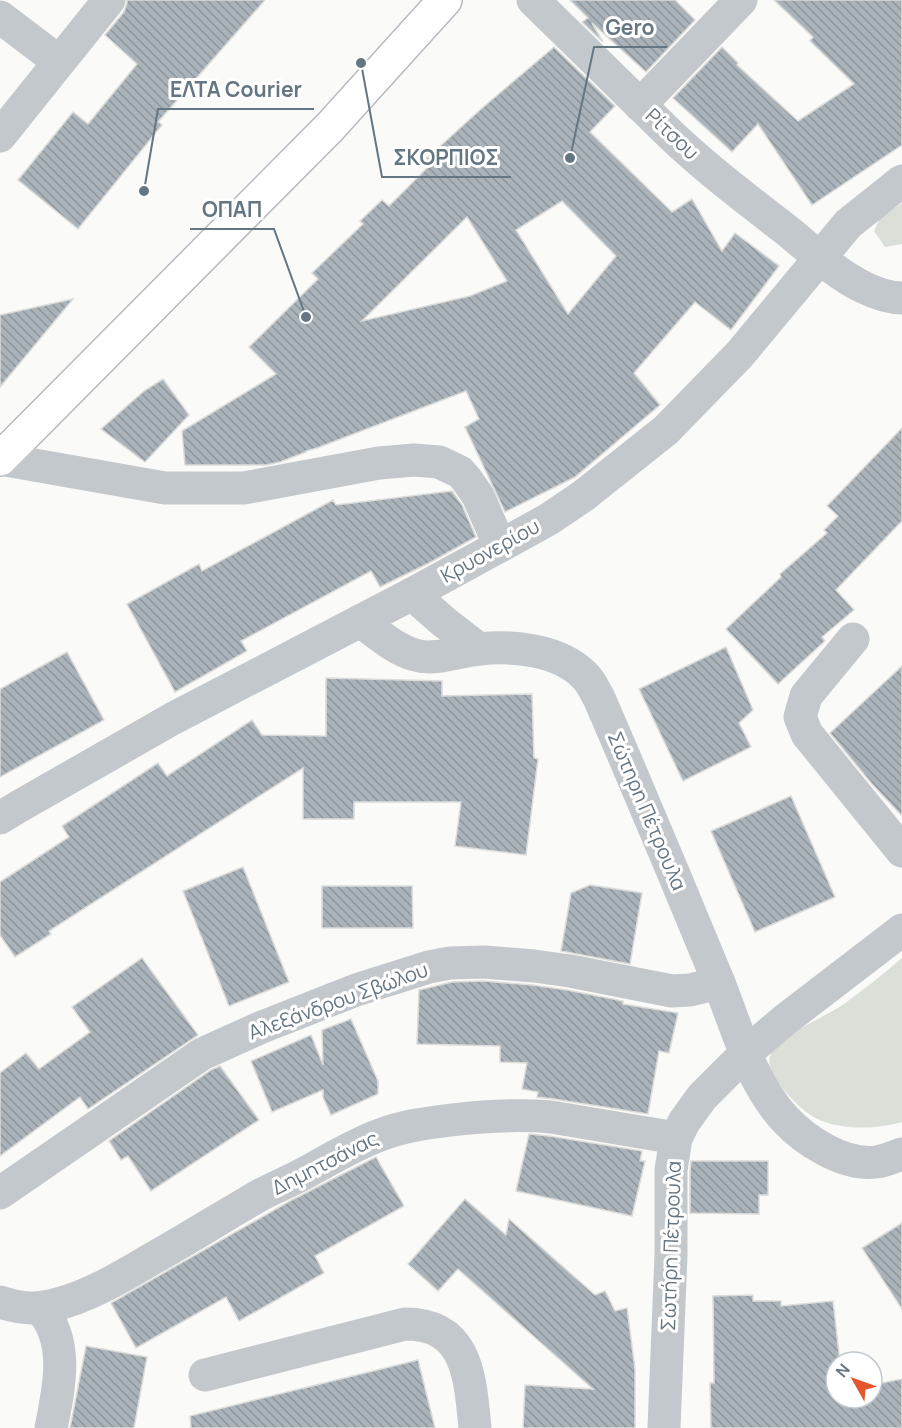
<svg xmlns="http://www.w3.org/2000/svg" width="902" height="1428" viewBox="0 0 902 1428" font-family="Manrope,sans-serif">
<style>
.grass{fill:#dadfd7}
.building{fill:url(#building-back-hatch);stroke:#dcdcda;stroke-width:1.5;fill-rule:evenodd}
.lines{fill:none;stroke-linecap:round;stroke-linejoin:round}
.major-casing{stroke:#b5babe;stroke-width:36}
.minor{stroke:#c3c8cc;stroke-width:33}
.major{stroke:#fff;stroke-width:33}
.labels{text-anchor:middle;stroke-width:6;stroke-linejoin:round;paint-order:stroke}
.street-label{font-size:20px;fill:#657683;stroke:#fff}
.leader{fill:none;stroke:#657683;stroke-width:2}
.callout-dot{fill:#657683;stroke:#fff;stroke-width:2}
.callout-label{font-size:21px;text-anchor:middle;font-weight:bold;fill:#657683;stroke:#fff;stroke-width:6;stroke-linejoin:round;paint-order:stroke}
</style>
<defs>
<pattern id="building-back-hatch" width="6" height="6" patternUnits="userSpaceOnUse" patternTransform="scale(1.5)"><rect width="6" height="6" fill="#aab3b9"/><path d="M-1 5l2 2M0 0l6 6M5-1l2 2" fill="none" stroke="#8e969c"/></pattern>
</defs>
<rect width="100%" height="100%" fill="#fafaf8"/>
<g class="grass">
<path d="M902 203V244L885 247 874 231 880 218Z"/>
<path d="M902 958V1122C874 1130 833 1131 809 1114 796 1105 764 1073 770 1056 777 1036 827 1016 844 1004 864 989 884 974 902 958Z"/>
</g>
<g class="building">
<path d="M127 0H265L158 122 162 125 78 229 18 180 73 112 88 124 137 64 105 35 124 12 127 3Z"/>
<path d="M570 0H675L695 20 646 72 592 23 603 42 582 22 588 18Z"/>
<path d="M774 0H902V145L812 205 758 124 732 152 673 98 722 47 738 63 737 65 798 121 854 84 810 41 813 37Z"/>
<path d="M554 47 615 106 590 132 672 212 692 199 722 251 735 233 779 266 731 330 695 302 634 373 660 405 575 477 505 512 465 427 479 419 466 391 317 448 306 451V452L280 462 266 465H185L182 431 276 374 249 347 318 279 312 273 363 224 360 221 382 200 389 206 430 165 425 160 481 109ZM562 201 616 256 568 314 516 230ZM467 217 507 281 470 296 362 321Z"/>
<path d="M73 299 0 387V315Z"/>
<path d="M163 379 189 415 145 462 101 429 144 391Z"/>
<path d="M902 428V521L836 590 854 610 822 637 825 641 778 684 726 629 781 577 780 574 827 533 824 530 838 516 827 506Z"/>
<path d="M452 491 462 505 476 537 429 563 380 587 371 571 241 641 247 651 175 692 127 604 199 564 202 571 333 500 336 505Z"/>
<path d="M726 647 753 710 739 723 751 747 683 781 639 689Z"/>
<path d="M67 652 104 720 0 777V689Z"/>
<path d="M902 666V816L872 784 830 733Z"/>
<path d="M326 678 442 681V696L532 694 534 758 538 759 526 855 455 846 461 802H354V819H303V768L49 931 51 934 15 957 0 935V882L69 837 62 826 158 763 167 776 252 720 262 735 326 736Z"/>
<path d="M791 796 835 897 755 932 711 831Z"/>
<path d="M243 867 289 982 229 1006 183 891Z"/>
<path d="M590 885 642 893 630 964 561 951 571 893Z"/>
<path d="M322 886H412L413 928H322Z"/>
<path d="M142 958 198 1035 88 1109 80 1097 0 1156V1073L26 1053 39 1069 90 1032 72 1007Z"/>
<path d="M484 981 532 985 567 990 623 1001V1004L678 1013 669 1053 659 1051 648 1114 554 1099 537 1097 538 1092 522 1089 527 1063 500 1062V1046L417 1044 419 990 452 982Z"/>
<path d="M351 1019 378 1081V1094L331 1115 323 1097V1090L272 1112 251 1061 311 1035 323 1065 322 1030Z"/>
<path d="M220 1066 259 1120 151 1191 128 1156 121 1160 109 1141 211 1070Z"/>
<path d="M529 1134 549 1136 642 1151 640 1161H645L632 1216 516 1191Z"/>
<path d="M376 1157 404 1206 315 1256 324 1273 239 1321 226 1297 136 1348 111 1303 290 1201Z"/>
<path d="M691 1161H768V1195H759V1214L690 1213V1171Z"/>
<path d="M465 1199 506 1235 509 1219 595 1295 605 1291 615 1311 627 1308 635 1369V1428H523L525 1385 593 1389 458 1269 438 1291 408 1264Z"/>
<path d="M902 1223V1309L862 1248Z"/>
<path d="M753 1295V1301H781V1306L833 1301 840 1362H836V1398H872V1385L902 1379V1428H711L710 1383H714L713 1296Z"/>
<path d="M86 1346 147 1357 134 1428H70Z"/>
<path d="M418 1360 435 1428H191L190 1416Z"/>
</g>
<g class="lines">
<g class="major-casing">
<path id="major" d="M0 459 330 127 445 0"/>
</g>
<g class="minor">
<path d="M533 0 672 136C709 171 749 201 789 232 812 251 836 274 863 287 875 293 888 298 902 298"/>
<path d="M0 17 58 61"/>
<path d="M640 105 741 0"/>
<path d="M0 136 109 0"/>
<path d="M0 459 165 488H244L379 463 414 460 439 462 460 472 467 480 478 496 500 546"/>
<path d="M412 594 444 622 479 649"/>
<path d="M360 621C377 633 394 649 415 655 435 661 459 651 479 649 513 645 559 650 584 675 591 681 594 690 599 698 640 793 680 888 719 983 737 1028 751 1082 784 1118 805 1141 844 1166 876 1162 885 1161 893 1157 902 1154"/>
<path d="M853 639 806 696 800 717 807 734 902 851"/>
<path d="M0 818 18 807 172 719 412 594 500 546 549 519 583 496 666 430 740 354 848 224 902 181"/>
<path d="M0 1193 202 1054 262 1027 356 990 429 967 450 963 484 962 534 966 570 971 672 991 690 990 719 983"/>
<path d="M0 1302C22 1309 36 1310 58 1304 96 1294 130 1271 164 1252 197 1233 229 1213 262 1194 276 1187 290 1181 303 1174 329 1160 353 1145 380 1135 403 1126 427 1123 451 1120 485 1116 518 1114 551 1117L676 1138"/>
<path d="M40 1308C70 1341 59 1388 51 1428"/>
<path d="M205 1375 405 1324C469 1324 470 1379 475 1428"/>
<path d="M664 1428 671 1255V1170L676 1138 684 1122 702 1097 746 1053 786 1019 902 930"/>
</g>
<use href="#major" class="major"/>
</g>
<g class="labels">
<g class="street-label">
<text transform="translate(672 134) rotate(43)" y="7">Ρίτσου</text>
<text transform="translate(490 551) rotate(-29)" y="7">Κρυονερίου</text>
<text transform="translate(647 811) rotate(67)" y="7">Σώτηρη Πέτρουλα</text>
<text transform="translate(338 1001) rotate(-20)" y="7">Αλεξάνδρου Σβώλου</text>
<text transform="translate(325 1163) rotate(-27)" y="7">Δημητσάνας</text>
<text transform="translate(671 1246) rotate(-88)" y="7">Σωτήρη Πέτρουλα</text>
</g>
</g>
<path class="leader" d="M570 158L594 47H667M144 191L158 109H314M361 63L382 177H511M306 317L274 229H190"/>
<g class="callout-dot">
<circle cx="570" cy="158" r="6"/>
<circle cx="144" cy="191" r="6"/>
<circle cx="361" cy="63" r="6"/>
<circle cx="306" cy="317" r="6"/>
</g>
<g class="callout-label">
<text x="630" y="35">Gero</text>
<text x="236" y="97">ΕΛΤΑ Courier</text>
<text x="446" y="165">ΣΚΟΡΠΙΟΣ</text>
<text x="232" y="217">ΟΠΑΠ</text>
</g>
<g transform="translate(854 1380) rotate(310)"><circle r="28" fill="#ffffff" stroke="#c1c8cd" stroke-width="1.5"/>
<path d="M0-4.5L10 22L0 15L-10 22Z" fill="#e4572e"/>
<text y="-9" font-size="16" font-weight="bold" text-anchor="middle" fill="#657683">N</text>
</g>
</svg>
